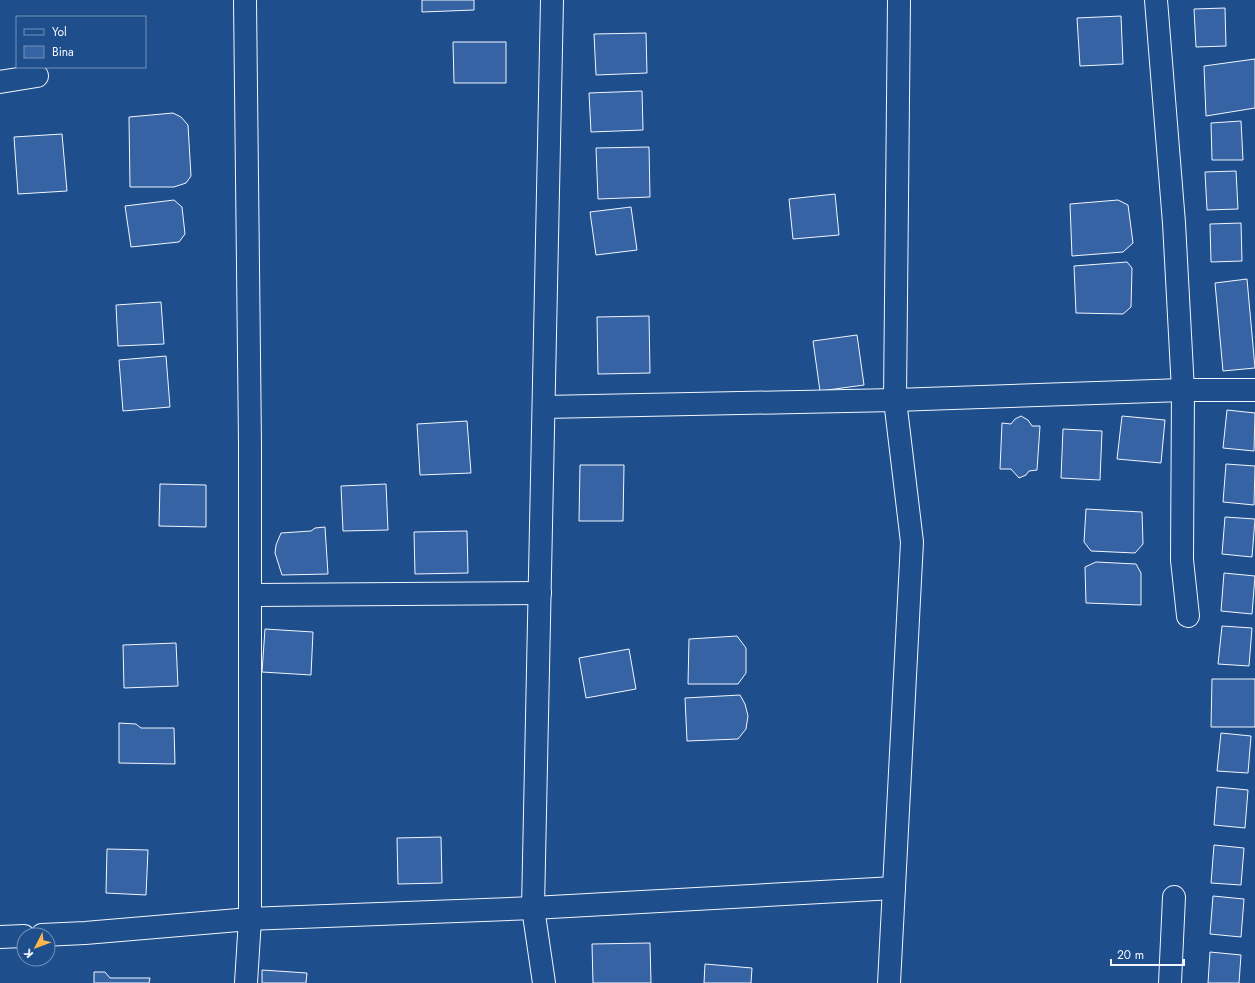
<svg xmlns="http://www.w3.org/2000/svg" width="1255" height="983" viewBox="0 0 1255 983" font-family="Jost,sans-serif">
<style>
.building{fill:#3563a3;stroke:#f2f6ff}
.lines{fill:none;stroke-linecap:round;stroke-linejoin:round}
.minor-casing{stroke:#f2f6ff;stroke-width:24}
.minor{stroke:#1f4e8c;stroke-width:22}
</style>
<rect width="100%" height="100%" fill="#1f4e8c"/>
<g class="building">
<path d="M422 0H474V10L422 12Z"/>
<path d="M1225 8 1226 46 1196 47 1194 9Z"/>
<path d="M1121 16 1123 64 1080 66 1077 18Z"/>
<path d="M646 33 647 73 596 75 594 34Z"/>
<path d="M453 42H506V83H454Z"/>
<path d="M1255 59V108L1206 116 1204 66Z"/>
<path d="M642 91 643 130 591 132 589 93Z"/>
<path d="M173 113 181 117 188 125 191 176 186 183 174 187H130L129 117Z"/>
<path d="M1241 121 1243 160H1212L1211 123Z"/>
<path d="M62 134 67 191 18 194 14 137Z"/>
<path d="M649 147 650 197 598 199 596 148Z"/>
<path d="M1236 171 1238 209 1207 210 1205 172Z"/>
<path d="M835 194 839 235 793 239 789 199Z"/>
<path d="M174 200 182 207 185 234 179 242 131 247 125 206Z"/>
<path d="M1118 200 1128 205 1133 243 1123 252 1072 256 1070 204Z"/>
<path d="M631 207 637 250 596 255 590 212Z"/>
<path d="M1241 223 1242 261 1211 262 1210 224Z"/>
<path d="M1127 262 1132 268 1131 307 1123 314 1076 313 1074 266Z"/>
<path d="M1247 279 1255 368 1223 371 1215 283Z"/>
<path d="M161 302 164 344 118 346 116 305Z"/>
<path d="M649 316 650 373 598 374 597 317Z"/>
<path d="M857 335 864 385 820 391 813 341Z"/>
<path d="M166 356 170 407 123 411 119 360Z"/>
<path d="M1227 410 1255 413 1254 451 1223 448Z"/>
<path d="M1021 416 1028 420 1032 426H1040L1037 470 1029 471 1026 475 1019 478 1011 469H1000L1002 423 1011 424 1015 419Z"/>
<path d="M1122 416 1165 420 1161 463 1117 459Z"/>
<path d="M467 421 471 473 420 475 417 424Z"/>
<path d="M1063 429 1102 431 1100 480 1061 478Z"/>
<path d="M1226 464 1255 466 1254 505 1223 502Z"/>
<path d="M580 465H624L623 521H579Z"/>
<path d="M160 484 206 485V527L159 526Z"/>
<path d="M386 484 388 530 343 531 341 486Z"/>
<path d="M1086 509 1142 512 1143 544 1135 553 1091 551 1084 542Z"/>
<path d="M1225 517 1255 519 1252 557 1222 554Z"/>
<path d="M325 527 328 574 282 575 275 553 276 545 281 533 311 531 315 528Z"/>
<path d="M467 531 468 573 415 574 414 532Z"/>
<path d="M1096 562 1136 564 1141 573V605L1086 603 1085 567Z"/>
<path d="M1224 573 1255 576 1252 614 1221 611Z"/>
<path d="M1222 626 1252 628 1249 666 1218 664Z"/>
<path d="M265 629 313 632 311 675 262 672Z"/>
<path d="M737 636 746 648V673L738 684H688L689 639Z"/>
<path d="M176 643 178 686 124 688 123 645Z"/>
<path d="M629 649 636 689 586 698 579 658Z"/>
<path d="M1212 679H1255V727H1211Z"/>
<path d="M740 695 745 704 748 716 746 729 738 739 687 741 685 698Z"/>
<path d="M119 723 136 724 141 728H174L175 764 119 763Z"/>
<path d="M1221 733 1251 736 1248 773 1217 771Z"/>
<path d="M1217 787 1248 790 1245 828 1214 825Z"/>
<path d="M441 837 442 883 398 884 397 838Z"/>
<path d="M1214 845 1244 848 1241 885 1211 883Z"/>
<path d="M107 849 148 850 146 895 106 893Z"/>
<path d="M1213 896 1244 899 1241 937 1210 934Z"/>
<path d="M650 943 651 983H593L592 944Z"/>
<path d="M1210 952 1241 955 1239 983H1208Z"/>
<path d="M705 964 752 968 751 983H704Z"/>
<path d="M262 970 307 973 306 983H262Z"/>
<path d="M94 972H105L110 978H150L149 983H94Z"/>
</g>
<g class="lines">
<g class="minor-casing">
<g id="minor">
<path d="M245 0 250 444V919L246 983"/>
<path d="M1156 0 1174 223 1183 390 1182 560 1188 616"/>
<path d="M0 82 37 76"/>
<path d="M544 407 895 400 1183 390H1255"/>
<path d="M250 595 540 593"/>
<path d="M42 935 85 933 250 919 533 908 894 888"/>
<path d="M0 937 24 936"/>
<path d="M544 983 533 908 552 0"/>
<path d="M889 983 912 542 895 400 899 0"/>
<path d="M1170 983 1174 897"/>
</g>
</g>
<use href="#minor" class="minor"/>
</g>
<rect x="16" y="16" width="130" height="52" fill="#1f4e8c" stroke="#7391ba"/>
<rect x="24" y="29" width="20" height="6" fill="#1f4e8c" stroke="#7391ba"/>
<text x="52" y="36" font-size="12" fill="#f2f6ff">Yol</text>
<rect x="24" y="46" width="20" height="12" fill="#3563a3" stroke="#7391ba"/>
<text x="52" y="56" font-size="12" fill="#f2f6ff">Bina</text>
<g transform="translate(36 947) rotate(228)"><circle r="19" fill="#1f4e8c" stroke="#7391ba"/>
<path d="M0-3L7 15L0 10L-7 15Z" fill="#ffb74d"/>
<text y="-6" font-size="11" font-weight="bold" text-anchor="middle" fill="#f2f6ff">K</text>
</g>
<path d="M1111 959v6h73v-6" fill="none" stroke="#f2f6ff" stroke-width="2"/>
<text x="1117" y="959" font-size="12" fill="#f2f6ff" stroke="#1f4e8c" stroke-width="3" paint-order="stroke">20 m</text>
</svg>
